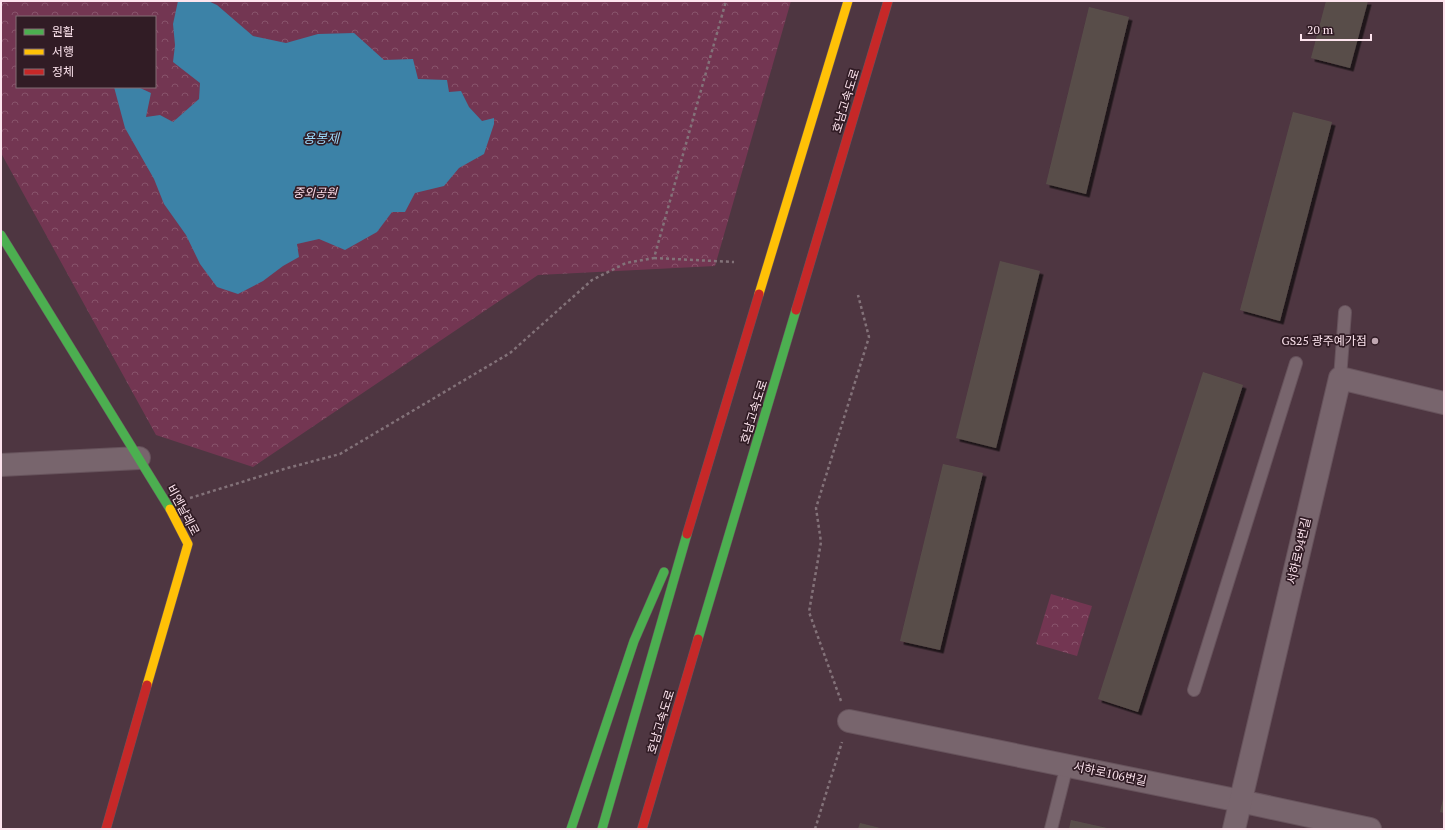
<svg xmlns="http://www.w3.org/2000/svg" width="1445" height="830" viewBox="0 0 1445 830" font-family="'PT Serif','Noto Sans KR',serif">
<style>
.park{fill:url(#park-crowns);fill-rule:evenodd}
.water{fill:#3c82a7}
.building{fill:#594e4a;filter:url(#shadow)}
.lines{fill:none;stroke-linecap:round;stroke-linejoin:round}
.lane-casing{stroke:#67535c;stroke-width:14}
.street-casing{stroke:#67535c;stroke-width:24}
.fast-casing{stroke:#67535c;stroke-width:10}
.slow-casing{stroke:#67535c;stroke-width:10}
.jam-casing{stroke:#67535c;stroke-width:10}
.path{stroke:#837279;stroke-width:2.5;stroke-dasharray:3 3;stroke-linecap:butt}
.lane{stroke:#78656d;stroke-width:12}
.street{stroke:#78656d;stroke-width:22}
.fast{stroke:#4caf50;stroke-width:9}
.slow{stroke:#ffc107;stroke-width:9}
.jam{stroke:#c62828;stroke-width:9}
.poi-dot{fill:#c0a7b1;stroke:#311c25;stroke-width:1.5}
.labels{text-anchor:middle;stroke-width:3.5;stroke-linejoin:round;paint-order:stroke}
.street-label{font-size:12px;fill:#fde4ee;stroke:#311c25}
.park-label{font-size:12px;font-style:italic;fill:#fadae6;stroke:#311c25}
.poi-label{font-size:12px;fill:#fde4ee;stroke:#311c25;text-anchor:end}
.water-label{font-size:13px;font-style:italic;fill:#9ad6f7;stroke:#311c25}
</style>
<defs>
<pattern id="park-crowns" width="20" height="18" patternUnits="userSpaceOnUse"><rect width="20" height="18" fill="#733652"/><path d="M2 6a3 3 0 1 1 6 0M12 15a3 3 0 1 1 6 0" fill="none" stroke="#88536b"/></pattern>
<filter id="shadow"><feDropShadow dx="3.5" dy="3.5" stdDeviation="0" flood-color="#0009"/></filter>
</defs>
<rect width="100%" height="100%" fill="#4e3641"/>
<g class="park">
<path d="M1 1H791L715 266 538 275 253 467 156 435 1 153ZM17 17H155V87H17Z"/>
<path d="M1051 594 1092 606 1077 656 1036 644Z"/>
</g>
<path class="water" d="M178 1H208L217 5 253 36 286 43 318 34 354 33 384 60 413 59 418 79 447 80 449 92 461 91 469 107 482 121 494 118V124L484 154 459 168 444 186 415 193 405 212H392L377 232 345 250 319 239 297 244 299 257 283 266 263 281 238 294 217 287 200 264 186 235 164 204 154 179 125 128 114 87H138L151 93 146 117 160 115 173 122 199 99 200 83 173 62 175 45 173 24Z"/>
<g class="building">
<path d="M1326 1H1368L1350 68 1311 58Z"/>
<path d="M1089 7 1129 17 1086 194 1046 184Z"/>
<path d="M1293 112 1332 122 1280 321 1240 310Z"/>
<path d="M1000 261 1040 271 996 448 956 438Z"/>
<path d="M1203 372 1243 385 1138 712 1098 699Z"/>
<path d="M943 464 983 473 940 650 900 641Z"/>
<path d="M1443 799H1444V813L1440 812Z"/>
<path d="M1071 820 1107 828 1106 829H1069Z"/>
<path d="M860 823 880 828V829H858Z"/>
</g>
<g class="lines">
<g class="lane-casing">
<g id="lane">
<path d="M1340 378 1345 312"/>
<path d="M1194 690 1296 363"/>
<path d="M1051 829 1067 765"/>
</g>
</g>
<g class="street-casing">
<g id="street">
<path d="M1 465 139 458"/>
<path d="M849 721 1240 801 1370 829"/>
<path d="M1234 829 1340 378 1444 403"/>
</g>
</g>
<g class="fast-casing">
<g id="fast">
<path d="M1 235 170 509"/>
<path d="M698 639 796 310"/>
<path d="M571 829 634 641 664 572"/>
<path d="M602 829 687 534"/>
</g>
</g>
<g class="slow-casing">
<g id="slow">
<path d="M759 294 848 1"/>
<path d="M147 685 188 544 170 509"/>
</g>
</g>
<g class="jam-casing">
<g id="jam">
<path d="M796 310 888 1"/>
<path d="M687 534 759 294"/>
<path d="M106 829 147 685"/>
<path d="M642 829 698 639"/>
</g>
</g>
<g class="path">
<path d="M654 258 734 262"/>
<path d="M190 498 284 469 340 454 510 353 592 280 626 263 654 258 726 1"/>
<path d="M841 701 809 612 821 542 816 508 869 337 858 295"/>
<path d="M815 829 842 742"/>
</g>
<use href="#lane" class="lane"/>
<use href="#street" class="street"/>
<use href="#fast" class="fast"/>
<use href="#slow" class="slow"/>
<use href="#jam" class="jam"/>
</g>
<circle class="poi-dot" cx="1375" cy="341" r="4"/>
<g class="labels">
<g class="street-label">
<text transform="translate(846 101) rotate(-73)" y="4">호남고속도로</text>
<text transform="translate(754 412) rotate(-73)" y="4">호남고속도로</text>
<text transform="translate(183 510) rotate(62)" y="4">비엔날레로</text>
<text transform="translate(1299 551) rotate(-77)" y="4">서하로94번길</text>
<text transform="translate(661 722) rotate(-73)" y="4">호남고속도로</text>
<text transform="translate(1110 774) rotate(12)" y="4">서하로106번길</text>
</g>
<g class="park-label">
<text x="315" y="197">중외공원</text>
</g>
<g class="poi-label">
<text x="1367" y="345">GS25 광주예가점</text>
</g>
<g class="water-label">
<text x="321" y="143">용봉제</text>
</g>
</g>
<rect width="1445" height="830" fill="none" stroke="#fde4ee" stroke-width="4"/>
<rect x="16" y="16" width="140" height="72" fill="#311c25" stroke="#836c75"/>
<rect x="24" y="29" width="20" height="6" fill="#4caf50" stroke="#836c75"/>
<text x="52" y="36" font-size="12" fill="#fde4ee">원활</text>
<rect x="24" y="49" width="20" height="6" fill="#ffc107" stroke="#836c75"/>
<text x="52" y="56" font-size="12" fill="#fde4ee">서행</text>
<rect x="24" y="69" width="20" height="6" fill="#c62828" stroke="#836c75"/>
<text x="52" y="76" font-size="12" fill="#fde4ee">정체</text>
<path d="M1301 34v6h70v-6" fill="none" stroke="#fde4ee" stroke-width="2"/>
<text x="1307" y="34" font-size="12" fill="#fde4ee" stroke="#311c25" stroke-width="3" paint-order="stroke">20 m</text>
</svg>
